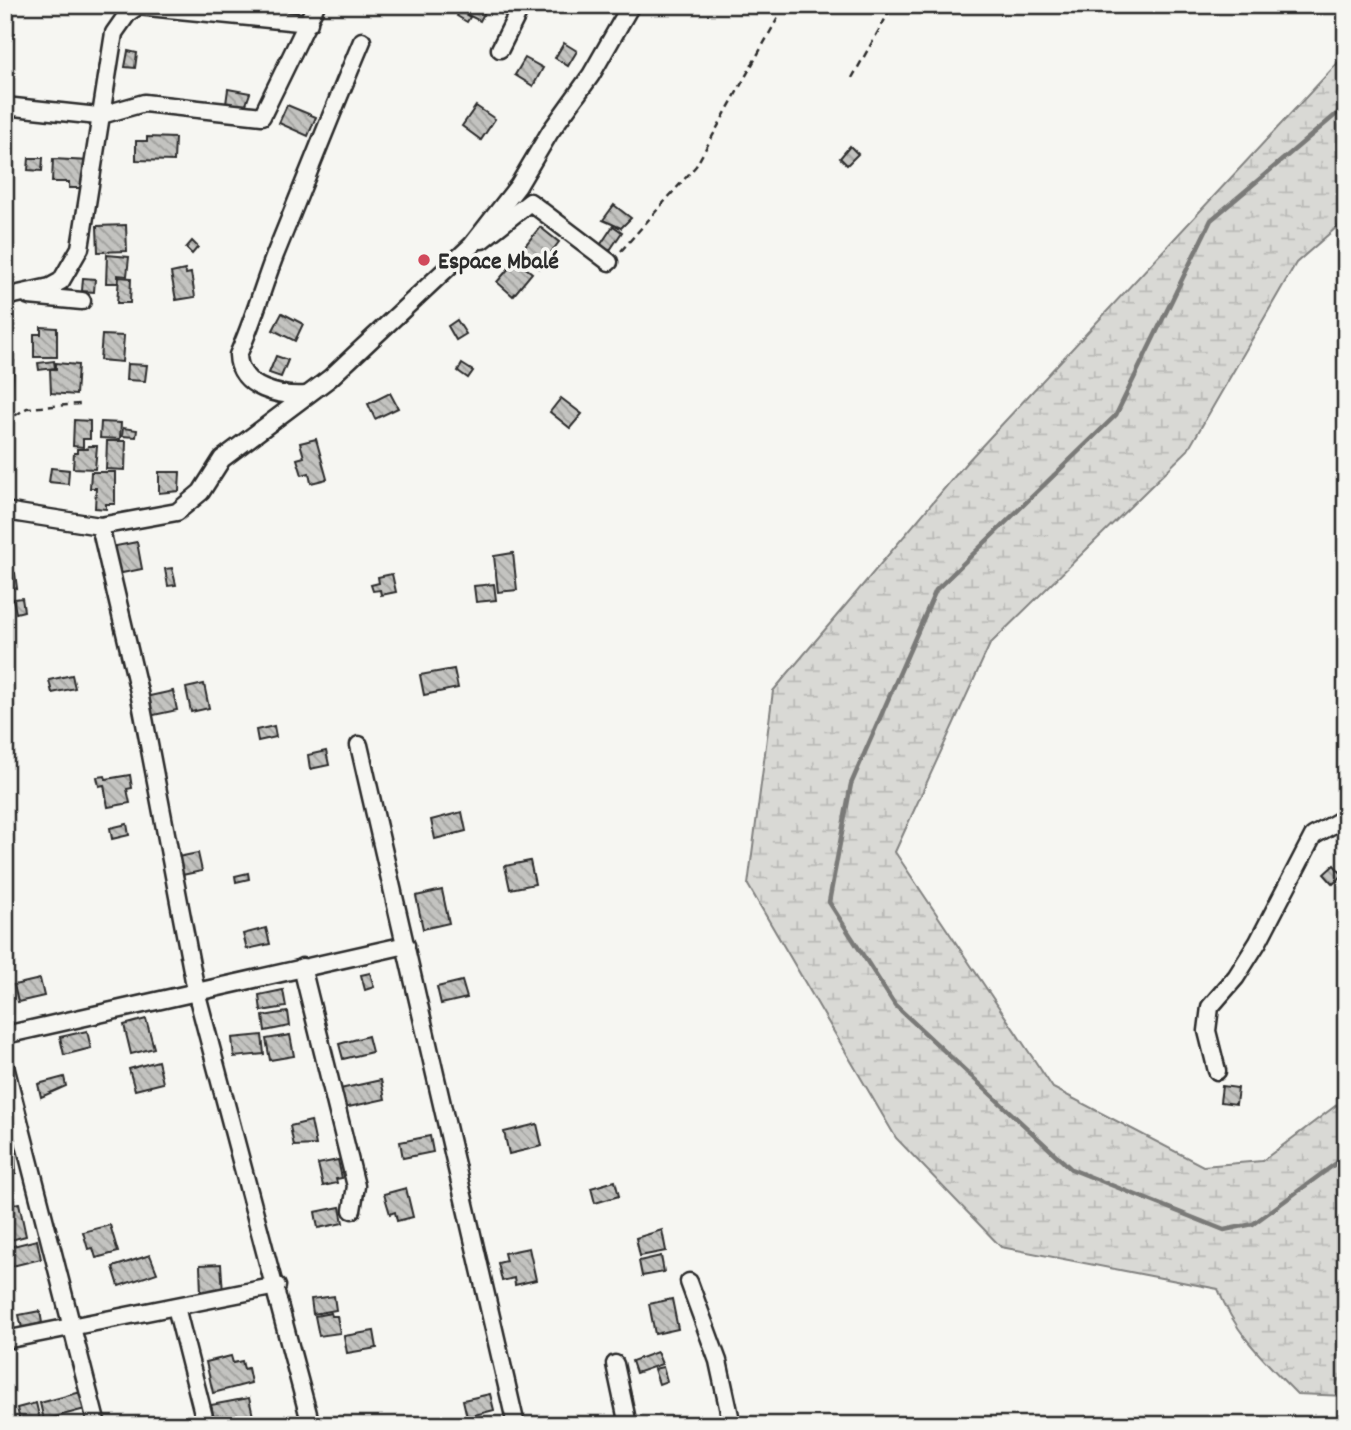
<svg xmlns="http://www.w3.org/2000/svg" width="1351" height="1430" viewBox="0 0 1351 1430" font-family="Dekko,sans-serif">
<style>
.wetland{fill:url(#wetland-marsh);stroke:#828280;stroke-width:2}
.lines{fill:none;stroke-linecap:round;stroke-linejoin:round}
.stream{stroke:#7a7a78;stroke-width:4.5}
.building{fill:url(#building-back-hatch);stroke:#2b2b2b;stroke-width:2}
.minor-casing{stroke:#2b2b2b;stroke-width:21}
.path{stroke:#2b2b2b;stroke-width:2.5;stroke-dasharray:7 5;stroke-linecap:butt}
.minor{stroke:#f6f6f2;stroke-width:16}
.poi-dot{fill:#d1495b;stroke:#f6f6f2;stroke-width:2.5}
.labels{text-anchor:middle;stroke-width:7;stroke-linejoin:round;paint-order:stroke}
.poi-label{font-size:24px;font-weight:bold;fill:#2b2b2b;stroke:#f6f6f2;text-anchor:start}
</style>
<defs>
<pattern id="wetland-marsh" width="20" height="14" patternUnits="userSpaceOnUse" patternTransform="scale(1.75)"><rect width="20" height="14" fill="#d9d9d5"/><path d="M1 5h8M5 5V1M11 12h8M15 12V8" fill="none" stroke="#babab7"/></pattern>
<pattern id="building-back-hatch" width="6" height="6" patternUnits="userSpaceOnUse" patternTransform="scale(1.75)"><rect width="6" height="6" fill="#c3c3c0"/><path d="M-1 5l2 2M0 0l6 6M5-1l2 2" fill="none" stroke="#9f9f9c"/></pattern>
</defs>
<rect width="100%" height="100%" fill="#f6f6f2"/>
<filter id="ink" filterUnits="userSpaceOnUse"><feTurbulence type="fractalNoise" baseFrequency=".0143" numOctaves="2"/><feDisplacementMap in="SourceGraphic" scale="14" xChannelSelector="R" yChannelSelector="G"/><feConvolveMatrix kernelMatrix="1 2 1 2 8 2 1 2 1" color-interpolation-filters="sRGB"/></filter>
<g filter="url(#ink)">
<path class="wetland" d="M1346 54V219L1296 263 1188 450 990 644 895 852 1053 1088 1203 1166 1262 1161 1346 1098V1396L1297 1394C1263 1359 1236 1335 1218 1289L1001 1247 896 1138 748 885 773 691 966 463Z"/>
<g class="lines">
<path class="stream" d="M1346 106 1211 220 1116 415 936 590 851 784 829 902 895 1005 1071 1169 1224 1230 1253 1224 1346 1156"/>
</g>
<g class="building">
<path d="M470 5H493L490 10 487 8 480 21 466 14Z"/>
<path d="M505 5 513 10 509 18 500 13Z"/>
<path d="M460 11 470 17 467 22 457 16Z"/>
<path d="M564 43 577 51 568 66 555 58Z"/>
<path d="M128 51 137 53 135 68 125 67Z"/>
<path d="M525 58 543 68 533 86 515 75Z"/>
<path d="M228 89 250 93 243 113 225 111Z"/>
<path d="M287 105 316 117 308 136 279 123Z"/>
<path d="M476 106 495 119 481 140 462 126Z"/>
<path d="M147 137 175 138 174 161 136 160V141H147Z"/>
<path d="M850 146 858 154 847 165 840 158Z"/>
<path d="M29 158H43L42 171 28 170Z"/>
<path d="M53 159 89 161 87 188H69V182H52Z"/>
<path d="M614 205 631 218 621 228 603 220Z"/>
<path d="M126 225 127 251 98 252 97 226Z"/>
<path d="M613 226 622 232 608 253 599 247Z"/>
<path d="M540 227 559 242 539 268 519 253Z"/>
<path d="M192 241 198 247 192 254 186 248Z"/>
<path d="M107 255 129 257 127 276 118 275V283H106Z"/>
<path d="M516 260 532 273 513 296 497 282Z"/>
<path d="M185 270 186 274 191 273 195 297 176 300 171 273Z"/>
<path d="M119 277 131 278 130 303H117Z"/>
<path d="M83 278 95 279 94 292 82 291Z"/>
<path d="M282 313 303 324 295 341 273 330Z"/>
<path d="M457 320 466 334 456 340 448 326Z"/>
<path d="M41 327 57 328V357H34V334H41Z"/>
<path d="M102 335 124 336 122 362 100 360Z"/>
<path d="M276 356 288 360 281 377 269 373Z"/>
<path d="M5 361H14L11 398 5 397Z"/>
<path d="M54 361 55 368 39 370 38 363Z"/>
<path d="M56 363 78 365 76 395 51 393 50 369H56Z"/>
<path d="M127 364 147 365 145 381 126 380Z"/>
<path d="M462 364 473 371 468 378 458 371Z"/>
<path d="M390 393 398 408 375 419 368 404Z"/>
<path d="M561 398 582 414 570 428 550 412Z"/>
<path d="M74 420 90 421V439H83V447L73 446Z"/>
<path d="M101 422 121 423 120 439 100 438Z"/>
<path d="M123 428 137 430 136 437 122 436Z"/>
<path d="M316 439 327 479 311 483 309 473 302 475 297 459 304 457 300 443Z"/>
<path d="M107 441H126L125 470 106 469Z"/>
<path d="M88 446H97L95 469 73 468 74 453H77V449H87Z"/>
<path d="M51 468 69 470 68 484 49 482Z"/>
<path d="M91 472H115V504H106V509L95 508 96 488H90Z"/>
<path d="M159 472H180L179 491 159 493Z"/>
<path d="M137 542 142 569 117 574 111 547Z"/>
<path d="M513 553 517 590 498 592 494 556Z"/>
<path d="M172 568 176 585 168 586 165 569Z"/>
<path d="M15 573 17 588 7 589 5 575Z"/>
<path d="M392 574 396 592 381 595 380 590 373 591 371 585 379 583 378 577Z"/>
<path d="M494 584 496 600 476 602 474 586Z"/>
<path d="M22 598 24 611 16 613 13 599Z"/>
<path d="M454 669 458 688 424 695 420 675Z"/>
<path d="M72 675 75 688 52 693 49 680Z"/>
<path d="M204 684 209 708 191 712 186 688Z"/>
<path d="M173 691 177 710 149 716 145 697Z"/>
<path d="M274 726 276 737 258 741 256 730Z"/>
<path d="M326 751 329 765 310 769 308 755Z"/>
<path d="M130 775 132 788 127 789 130 803 108 807 104 785 99 786 97 777 105 776 106 779Z"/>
<path d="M462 812 466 831 435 839 431 820Z"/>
<path d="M127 824 129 835 112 839 110 828Z"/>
<path d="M9 846 13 872 5 873V847Z"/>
<path d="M198 853 202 871 177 876 173 858Z"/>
<path d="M530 861 535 884 510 889 505 866Z"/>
<path d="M1334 865 1343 875 1333 884 1324 874Z"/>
<path d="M248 873 249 879 236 882 235 876Z"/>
<path d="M442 890 449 923 423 929 416 896Z"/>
<path d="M266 928 270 944 247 949 243 934Z"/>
<path d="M370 973 374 987 365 990 361 975Z"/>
<path d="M40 979 44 996 18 1002 14 985Z"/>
<path d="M462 981 467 998 441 1004 437 987Z"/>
<path d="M283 990 286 1007 261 1011 259 995Z"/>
<path d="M288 1012 290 1026 265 1031 263 1016Z"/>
<path d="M146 1019 154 1048 131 1054 124 1025Z"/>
<path d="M87 1031 91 1048 64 1055 60 1037Z"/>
<path d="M262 1035 264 1054 234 1057 232 1038Z"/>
<path d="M290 1035 294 1056 270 1060 266 1039Z"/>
<path d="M368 1036 372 1052 343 1059 339 1044Z"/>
<path d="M158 1061 163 1083 135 1090 129 1069Z"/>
<path d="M64 1077 66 1086 41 1097 38 1084Z"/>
<path d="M381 1080 385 1099 344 1108 340 1089Z"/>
<path d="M1222 1086 1238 1088 1236 1104 1220 1102Z"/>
<path d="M311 1121 316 1145 294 1146 290 1126Z"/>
<path d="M537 1124 542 1146 509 1154 504 1132Z"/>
<path d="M430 1136 433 1152 403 1158 400 1142Z"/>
<path d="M15 1154 16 1174 5 1177V1156Z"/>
<path d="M338 1160 342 1178 336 1179 337 1183 323 1186 318 1164Z"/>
<path d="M615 1181 619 1196 595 1203 591 1188Z"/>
<path d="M406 1188 413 1217 397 1221 395 1212 390 1214 384 1194Z"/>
<path d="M19 1203 26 1236 7 1241 5 1206Z"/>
<path d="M340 1207 343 1223 318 1228 315 1212Z"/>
<path d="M110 1225 118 1252 96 1258 93 1248 88 1249 83 1232Z"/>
<path d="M662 1230 666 1251 640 1256 636 1238Z"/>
<path d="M37 1240 41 1259 8 1267 5 1248Z"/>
<path d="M529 1248 536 1280 515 1285 514 1278 502 1281 498 1263 506 1261 504 1253Z"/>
<path d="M150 1255 157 1273 119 1286 113 1267Z"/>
<path d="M661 1256 664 1272 642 1276 639 1261Z"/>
<path d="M221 1264 223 1293 201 1294 200 1265Z"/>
<path d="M334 1296 336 1310 313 1314 311 1299Z"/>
<path d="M672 1299 678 1329 655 1334 649 1304Z"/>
<path d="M40 1311 42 1323 22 1328 19 1315Z"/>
<path d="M331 1313 332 1316H337L340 1333 319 1336 315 1316Z"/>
<path d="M374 1331 377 1348 347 1353 344 1336Z"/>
<path d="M657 1352 662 1364 636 1373 632 1361Z"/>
<path d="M231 1356 233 1363 242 1361 244 1369 248 1368 251 1383 213 1393 206 1362Z"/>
<path d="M663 1367 667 1381 659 1384 654 1369Z"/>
<path d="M81 1392 85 1409 44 1420 40 1403Z"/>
<path d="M490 1394 494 1410 467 1417 463 1400Z"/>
<path d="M249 1398 254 1421 218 1425 217 1419H214L211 1405Z"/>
<path d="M36 1403 40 1420 36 1421 37 1424 21 1425 17 1408Z"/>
</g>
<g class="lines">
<g class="minor-casing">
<g id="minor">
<path d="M500 49 522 5"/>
<path d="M5 106 98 116 144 103 262 116 316 5"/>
<path d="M482 240 530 202 609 262"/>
<path d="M14 295 50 287 61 281 80 248 114 33 128 13 138 6 309 23"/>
<path d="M29 296 82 301"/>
<path d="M307 395C282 397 239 389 238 355 253 322 262 289 275 255 304 184 332 112 362 41"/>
<path d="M5 511 100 526 177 512 201 492 222 459 330 378 472 245 518 186 550 132 591 75 631 5"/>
<path d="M100 526 139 692 196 991 311 1425"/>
<path d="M359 745 516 1425"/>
<path d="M302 967 356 1186 352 1210"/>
<path d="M5 1035 406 945"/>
<path d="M5 1066 97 1425"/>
<path d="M1217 1071 1207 1031 1210 1007 1236 977 1258 942 1313 836 1346 817"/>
<path d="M689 1282 718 1361 732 1425"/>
<path d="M176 1307 206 1425"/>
<path d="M5 1340 277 1286"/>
<path d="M615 1364 628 1425"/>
</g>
</g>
<g class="path">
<path d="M852 78 893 5"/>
<path d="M621 251 696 166 785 5"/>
<path d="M5 422 27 408 81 404"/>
</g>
<use href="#minor" class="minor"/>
</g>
</g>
<circle class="poi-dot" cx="424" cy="260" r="7"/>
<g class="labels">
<g class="poi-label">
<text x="438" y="268">Espace Mbalé</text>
</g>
</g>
<rect width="1351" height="1430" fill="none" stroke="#f6f6f2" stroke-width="28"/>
<rect x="14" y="14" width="1323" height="1402" fill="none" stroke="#2b2b2b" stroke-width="2.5" filter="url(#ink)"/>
</svg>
